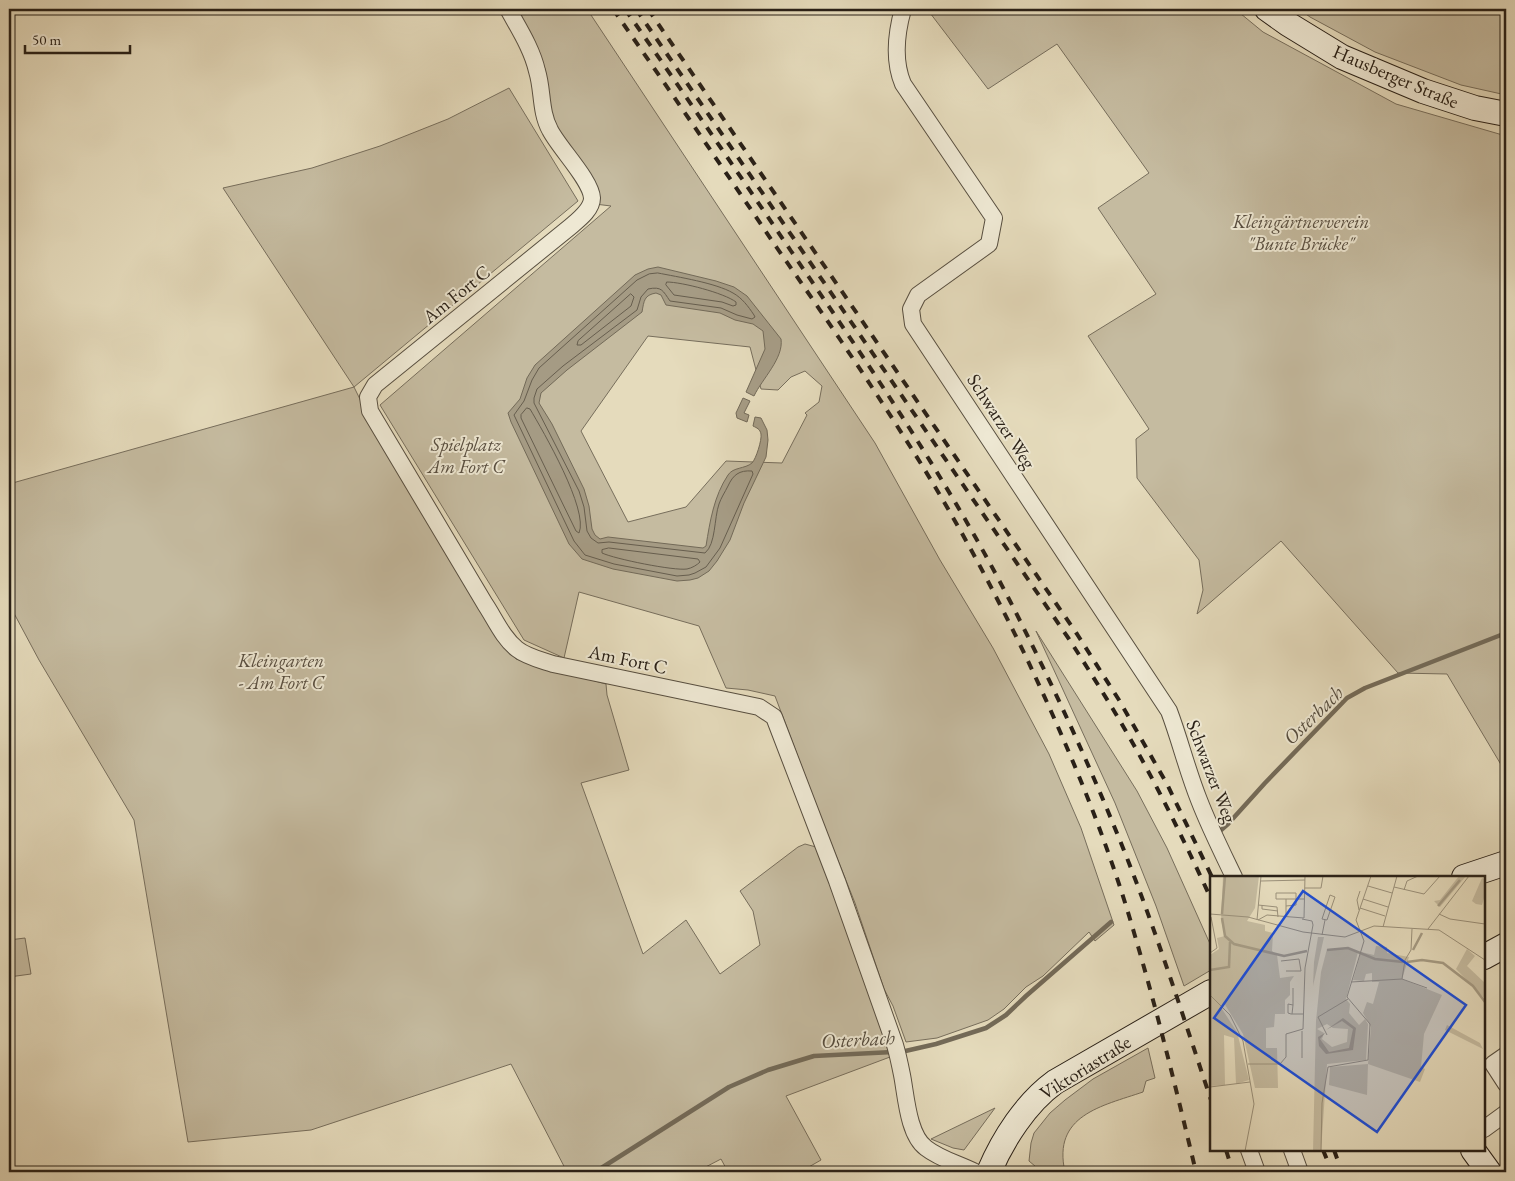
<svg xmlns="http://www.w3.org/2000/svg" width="1515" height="1181" viewBox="0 0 1515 1181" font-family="'EB Garamond',serif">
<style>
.green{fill:#c5bba0;stroke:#776e5c;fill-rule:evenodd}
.water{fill:#a59b84;stroke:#736a58}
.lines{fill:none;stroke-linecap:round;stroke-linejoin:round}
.shore{stroke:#675e4e;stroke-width:1}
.stream{stroke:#736a58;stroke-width:4.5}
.minor-casing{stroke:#584f40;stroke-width:18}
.secondary-casing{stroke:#292017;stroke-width:26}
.minor{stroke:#eee8d3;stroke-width:16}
.secondary{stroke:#eee8d3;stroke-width:24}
.rail{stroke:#292017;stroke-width:4;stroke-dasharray:9 9;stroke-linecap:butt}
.labels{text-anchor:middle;stroke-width:4;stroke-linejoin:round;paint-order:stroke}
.street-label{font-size:19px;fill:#292017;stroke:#eee8d3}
.park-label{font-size:19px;font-style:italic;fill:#584e40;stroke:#eee8d3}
.water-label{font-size:20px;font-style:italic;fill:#544b3d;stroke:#eee8d3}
.inset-river{fill:none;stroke:#a59b84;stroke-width:2.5}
.inset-road{fill:none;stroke:#9a907a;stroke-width:1}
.view{fill:#1d4ed8;fill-opacity:0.15;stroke:#1d4ed8;stroke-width:2.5}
.inset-edge{fill:none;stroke:#292017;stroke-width:2.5}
</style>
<rect width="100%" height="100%" fill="#e5dbbc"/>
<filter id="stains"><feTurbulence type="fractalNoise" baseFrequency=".004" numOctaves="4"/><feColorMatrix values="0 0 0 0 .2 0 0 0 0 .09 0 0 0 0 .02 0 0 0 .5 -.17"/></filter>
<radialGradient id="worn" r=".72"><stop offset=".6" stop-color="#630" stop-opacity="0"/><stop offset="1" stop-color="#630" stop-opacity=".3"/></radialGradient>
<g class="green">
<path d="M515 9H587L875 443 940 560 993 648 1049 754 1081 828 1114 925 1095 941 1089 932 1043 976 1026 987 1004 1009 988 1020 937 1038 906 1042 893 1006 884 989 855 903 823 823 775 696 748 690 726 688 699 626 579 592 564 658 524 640 380 405 611 206 595 204 558 138ZM648 336 750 347 761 389 778 390 791 377 805 371 822 386 819 402 805 413 807 415 782 463 726 461 686 507 628 522 581 431Z"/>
<path d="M927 9H1235L1263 32 1396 104 1506 136V773L1447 674 1398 673 1281 541 1197 614 1203 590 1199 560 1137 478 1136 439 1149 429 1088 336 1156 294 1098 208 1149 173 1057 44 988 89Z"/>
<path d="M1299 9H1506V95L1461 85 1375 52 1310 17Z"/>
<path d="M509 88 578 201 354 387 379 438 498 636 516 659 606 684 607 695 629 770 581 783 643 954 686 920 720 974 760 945 753 911 740 891 798 847 805 844 816 847 878 1015 890 1057 786 1096 821 1160 800 1172H728L721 1159 696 1172H567L511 1064 311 1130 188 1142 134 820 39 660 9 604V484L354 387 223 188 312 168 380 146 448 119Z"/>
<path d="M1036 631 1137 791 1167 848 1211 946V970L1184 986 1156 906 1115 803Z"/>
<path d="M25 938 31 974 9 977V940Z"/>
<path d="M1148 1048 1155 1078 1146 1081 1143 1092C1102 1106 1052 1115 1065 1172H1042L1029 1161 1031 1143 1034 1133 1050 1113 1065 1100 1093 1079Z"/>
<path d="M995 1108 964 1150 953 1148 931 1139Z"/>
</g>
<g class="water">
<path d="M658 267 716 281 734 287 747 296 781 339C784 358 762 379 754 396L746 392 765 349 763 331 753 324 735 320 720 313 666 305 661 295 656 293C644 295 644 301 642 312L567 370 541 393 539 403 552 424 584 489 589 506 592 529 595 535 600 539 608 537 703 548 706 546C710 521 714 496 728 475 733 467 745 469 752 463 756 459 762 440 761 434 760 429 757 428 753 426L755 417 761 418 767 430 768 440 766 457 744 503 730 540 717 561 709 571 698 578 690 580 677 581 613 569 582 559 569 544 511 422 508 413 520 399 527 378 535 365 635 275 648 269Z"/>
<path d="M743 398 750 401 744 413 749 415 747 422 737 418 736 413Z"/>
</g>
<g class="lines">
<g class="shore">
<path d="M658 273C678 277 716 283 733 293 742 298 748 306 754 315L755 317 752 319 737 315 721 308 670 301C663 291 662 286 648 289L641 297 637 310 563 366 537 389 534 398V403L579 491 584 507 587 531 591 538 598 543 609 542 705 553C716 544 714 518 719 504 721 498 725 492 728 486 733 475 739 470 752 471L753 474 720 548 706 567 695 573 689 575 677 576 614 564 585 555 574 541 514 415 524 401 532 380 539 368 637 280 649 274Z"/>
<path d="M667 282C682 282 724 293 736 302V305L733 306 722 302 674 295 666 285Z"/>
<path d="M631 294 634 297 631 306 581 345H577L578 341Z"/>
<path d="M527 408 530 409C543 431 589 510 579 533L576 531 521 418V415Z"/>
<path d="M609 548 698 559 700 562C697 565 692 568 687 569 674 571 615 559 602 553V550Z"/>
</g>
<g class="stream">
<path d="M1220 831 1228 824 1265 783 1347 698 1365 688 1506 633"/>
<path d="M901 1052 936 1044 986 1028 1006 1015 1026 996 1111 922"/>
<path d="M595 1172 729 1087 768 1070 814 1056 893 1052"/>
</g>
<g class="minor-casing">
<g id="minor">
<path d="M508 9C519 29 532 49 537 71 543 90 540 112 550 130 559 148 591 180 592 198 592 210 578 220 570 227L375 385 368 397 370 411 485 604C495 619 503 638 517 649 527 657 541 660 553 664L759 707 774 717 837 881 895 1045C898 1055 900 1065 902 1075 906 1095 908 1135 926 1148 940 1159 959 1164 975 1172"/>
<path d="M903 9C896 34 893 60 903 84L994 218 989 244 918 295 911 309 913 324 1169 711C1180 740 1187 770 1199 800 1209 826 1222 852 1234 877"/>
<path d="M1506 1055 1493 1064 1506 1084"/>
<path d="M1484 1129 1506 1113"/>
<path d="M1249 1150 1257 1172"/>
<path d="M1292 1150 1300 1172"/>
</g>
</g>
<g class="secondary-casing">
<g id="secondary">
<path d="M1267 9 1288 24 1342 57 1423 91 1475 108 1506 114"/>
<path d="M1464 877 1506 863"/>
<path d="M1484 957 1506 945"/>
<path d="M1473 1150 1489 1172"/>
<path d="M989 1172C1003 1139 1026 1103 1055 1082L1211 992"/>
</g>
</g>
<use href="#minor" class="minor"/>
<use href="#secondary" class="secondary"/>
<g class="rail">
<path d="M613 9C668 88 723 168 777 248 821 311 865 375 906 440 951 510 991 584 1027 659 1069 748 1108 841 1135 936 1158 1014 1177 1093 1196 1172"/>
<path d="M625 9C681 89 736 170 791 251 869 365 947 479 1010 601 1053 685 1092 770 1127 858 1158 937 1184 1019 1211 1100"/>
<path d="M636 9 1069 639C1096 681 1123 724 1147 769 1170 812 1191 855 1211 899"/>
<path d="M648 9 1077 634 1119 700 1167 784 1212 877"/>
<path d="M1226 1150 1233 1172"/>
<path d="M1323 1150 1332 1172"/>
<path d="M1334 1150 1342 1172"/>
</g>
</g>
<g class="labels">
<g class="street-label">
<text transform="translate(1396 76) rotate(23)" y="7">Hausberger Straße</text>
<text transform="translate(456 294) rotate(-39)" y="7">Am Fort C</text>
<text transform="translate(1002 421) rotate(57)" y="7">Schwarzer Weg</text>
<text transform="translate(628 659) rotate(12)" y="7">Am Fort C</text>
<text transform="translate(1212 771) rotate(69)" y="7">Schwarzer Weg</text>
<text transform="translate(1085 1067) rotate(-32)" y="7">Viktoriastraße</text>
</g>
<g class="park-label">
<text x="1301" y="228">Kleingärtnerverein<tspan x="1301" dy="22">"Bunte Brücke"</tspan></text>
<text x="466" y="451">Spielplatz<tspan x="466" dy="22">Am Fort C</tspan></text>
<text x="281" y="667">Kleingarten<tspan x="281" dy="22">- Am Fort C</tspan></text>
</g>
<g class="water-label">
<text transform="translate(1313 715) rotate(-44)" y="7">Osterbach</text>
<text transform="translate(858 1039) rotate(-3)" y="7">Osterbach</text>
</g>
</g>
<g transform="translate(1210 876)">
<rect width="275" height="275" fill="#e5dbbc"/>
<path d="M13 0H49L45 32 37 45 55 49V55L63 57 62 75 67 79 70 102 84 100 80 106V119L75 124V138H65L64 151 56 152V172H67L68 212H45L33 158 14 127 10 130 27 156 39 204 26 208 24 162 14 159 15 209 0 210V79L9 73 7 62 15 60 11 44ZM249 0H256L230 31 224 25 230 24ZM272 2 275 3V19L272 29 266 28 262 25ZM108 61H114L103 110 104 86ZM166 70 177 71V77L199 81 192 103 232 119 214 158 211 191 215 193 210 206 158 188 157 219 119 209 120 191 158 188 161 151 153 137 157 126 163 128 169 106H162V97L156 98 154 105 143 104 151 76 164 79ZM137 72 148 76 136 123 140 128 139 137 149 149 155 143 158 148 156 184 117 188 111 275H103L106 145 111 96 117 73ZM117 148 123 152 138 153 137 166 122 171 112 163 114 157 107 153ZM257 73 265 80 257 90 275 107V123L246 93ZM237 149 270 167 273 173 235 154Z" fill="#c5bba0" fill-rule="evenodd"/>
<path d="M133 142 146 152 143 174 116 178 109 170 108 161 115 157 110 163 119 176 139 172 143 153 132 145 116 154Z" fill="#a59b84"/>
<path class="inset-river" d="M228 30 250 4M12 38 15 0M12 42 15 60 24 68 74 80 97 75M117 74 138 72 165 83 193 86M203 74 212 57M197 86 212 84 233 87 263 110 275 126M0 94 19 91 20 66"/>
<path class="inset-road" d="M51 5 95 4M158 10 182 17M184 11 214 18 230 0M95 12H111L113 0M194 14 197 5 208 0M120 19 125 21 117 44 112 43ZM76 23V41M153 23 178 31M48 29 67 31 68 41M52 29V33L68 35M76 30 86 29V17H66V23H95M150 32 175 40M149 34 147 24 150 15M0 38 38 41 93 56 135 61 164 50 229 54 275 84M229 38 240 43 275 48M47 44 51 0M48 44 57 39 94 42 95 0M173 51 187 0M218 53 259 0M112 59 115 44M0 77 7 72 1 41M71 85 89 83 91 95H76M192 103 195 84 201 74 202 53M141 106 192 103 217 112M0 119 20 139 33 165 44 228 35 275M83 129V112M82 138 83 129 78 128V137L81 138H93M92 155V182M117 159 108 141 138 123M38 188H70L76 181V158L93 153 95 92 103 49 102 45 92 43M0 211 40 206M111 275 112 227 118 191 158 184 160 148 137 121 154 65 146 44 161 0"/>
<path class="view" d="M93 15 256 129 167 256 4 142Z"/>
<rect width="275" height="275" class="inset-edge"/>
</g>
<rect width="1515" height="1181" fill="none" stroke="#e5dbbc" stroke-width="30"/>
<rect x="10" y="10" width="1495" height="1161" fill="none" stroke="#292017" stroke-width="2.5"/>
<rect x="15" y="15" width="1485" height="1151" fill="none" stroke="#292017"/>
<path d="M25 45v8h105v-8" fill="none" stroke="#292017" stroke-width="2.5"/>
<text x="32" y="45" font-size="15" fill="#292017" stroke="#eee8d3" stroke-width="4" paint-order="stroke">50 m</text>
<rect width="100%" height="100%" filter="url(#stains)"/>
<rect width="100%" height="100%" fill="url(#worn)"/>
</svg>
